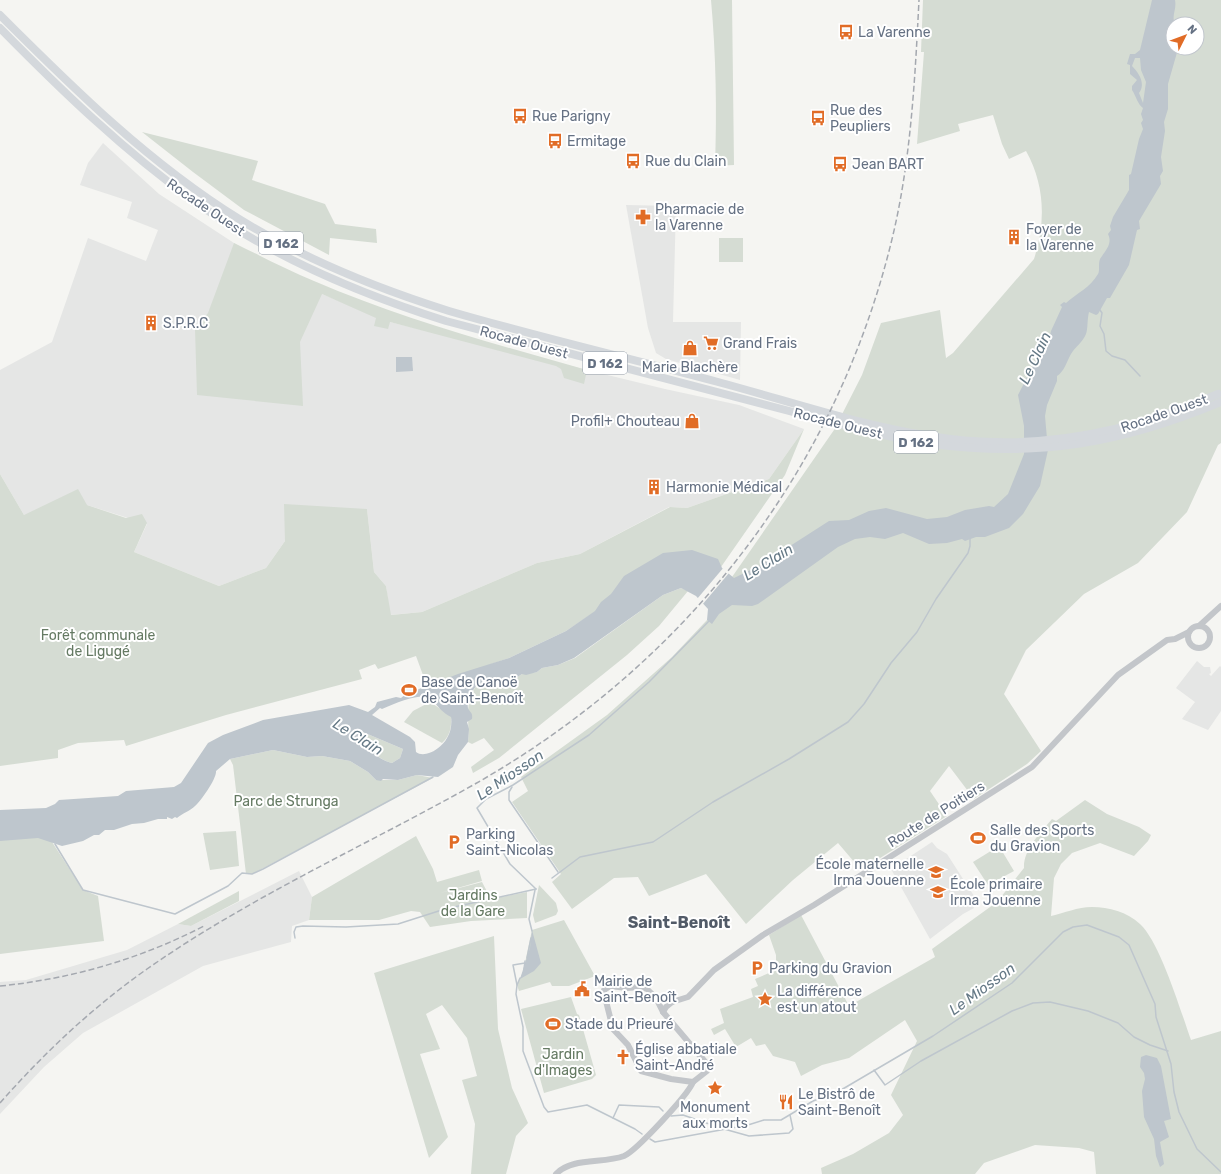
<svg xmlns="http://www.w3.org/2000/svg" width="1221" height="1174" viewBox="0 0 1221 1174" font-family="Rubik,sans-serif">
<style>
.built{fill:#e5e6e5}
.green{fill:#d5dcd3;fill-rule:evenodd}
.water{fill:#bec6cd;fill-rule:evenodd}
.pier{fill:#f5f5f2}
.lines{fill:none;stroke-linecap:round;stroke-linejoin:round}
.stream{stroke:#bec6cd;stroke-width:1.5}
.minor{stroke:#c3c6ca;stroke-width:6}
.major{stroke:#d4d8dc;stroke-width:8}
.rail{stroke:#a4a8af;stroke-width:1.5;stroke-dasharray:6 3;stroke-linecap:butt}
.labels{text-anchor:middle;stroke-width:4;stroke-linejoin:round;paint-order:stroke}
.shield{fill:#fff;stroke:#939ca8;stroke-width:1}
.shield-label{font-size:13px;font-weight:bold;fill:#657183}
.poi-label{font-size:14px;fill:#657183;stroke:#fff;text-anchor:start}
.street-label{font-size:14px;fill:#657183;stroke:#fff}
.park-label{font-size:14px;fill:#657a63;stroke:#fff}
.water-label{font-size:15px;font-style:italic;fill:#657986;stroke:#fff}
.quarter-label{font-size:16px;font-weight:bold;fill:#525b68;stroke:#fff}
</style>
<rect width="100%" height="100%" fill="#f5f5f2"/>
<g class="built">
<path d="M103 143 159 194 234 243 322 294 390 322 665 389 739 405 804 429 769 479 687 508 669 507 580 554 537 563 422 612 390 615 386 586 374 572 367 509 285 541 266 568 219 586 134 552 147 524 87 505 24 515 0 474V370L52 342 88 238 146 261 158 230 127 218 132 202 80 185 88 163Z"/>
<path d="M626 205 676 206 673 322H741L740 380 666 359 656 353 648 328Z"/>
<path d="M1197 661 1204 667H1210L1211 673 1209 674 1211 676 1220 666 1221 667V711L1208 730 1182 719 1195 702 1176 688Z"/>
<path d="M932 842 937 848 947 854 974 896V899L970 902 974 908 963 914 930 939 891 869Z"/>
<path d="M299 871 312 897 309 920 292 926 291 942 203 966 83 1033 44 1067 0 1114V982L26 980 127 950 178 924 191 926Z"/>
</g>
<g class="green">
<path d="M711 0H732L734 165 715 166C717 111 716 55 711 0Z"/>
<path d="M923 0H1221V443L1218 445 1187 512 1138 563 1084 594 1026 650 1004 694 1041 751 1027 764 974 799 949 766 930 791 947 816 861 870 838 843 793 880 746 924 706 874 649 896 638 877 614 878 572 909 552 882 561 874 512 802 528 791 521 777 607 715 672 657 707 620 730 586 732 577 834 430 862 375 881 323 940 310 946 358 953 353 1034 259C1046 222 1045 185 1026 151L1009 159 1002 144 993 115 958 124 960 131 917 144 924 52H921ZM1173 24H1197V48H1173Z"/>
<path d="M142 132 258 161 252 180 325 204 335 224 376 229 377 243 330 238 329 255 244 210 193 172Z"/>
<rect x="719" y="238" width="24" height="24"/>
<path d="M234 243C261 256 287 270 314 281 402 319 495 344 587 370L584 384 564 378 561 369 556 366 390 322 388 329 374 326 376 318 322 294 300 342 303 406 197 395 195 329 208 313Z"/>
<path d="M804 429 785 475 721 567 661 568 566 631 509 658 427 686 416 656 378 669 375 664 359 670 362 679 226 715 126 746 124 740 78 743 58 750V758L0 766V474L24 515 78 489 87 505 126 518 142 514 147 523 134 552 219 586 266 568 285 541 284 504 367 509 374 572 386 586 391 615 422 612 537 563 580 554 670 507 687 508 769 479Z"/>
<path d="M681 588 688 591 659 626 627 655 499 758 473 773 471 767 494 750 484 738 472 744 468 742C470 722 463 701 478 684L488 685 489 683 513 680 522 674 537 672 542 668 558 665 575 658 663 595Z"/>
<path d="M430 702 451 716C452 726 450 736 442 743L404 722 413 711Z"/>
<path d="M358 730 403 749 400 758 392 763C378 760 361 744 358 730Z"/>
<path d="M273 750 307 757 322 756 350 761 368 772 376 780H398L417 775 433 778 252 874H246L233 765 230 759Z"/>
<path d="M1085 800 1107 814 1139 827 1151 835 1148 841 1134 856 1100 843 1072 853 1061 864 1054 878 1051 916C1065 913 1077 907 1092 907 1109 907 1127 912 1140 924 1160 942 1181 1012 1191 1040L1221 1031V1174H1096L1094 1152 1079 1148 1035 1145 984 1163 975 1174H822L821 1168 853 1154 889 1133 903 1115 891 1095 917 1041 905 1020 849 1058 822 1065 801 1076 795 1062 773 1056 765 1044 756 1046 751 1038 736 1047 725 1029 714 1035 711 1029 724 1023 720 1009 753 997 751 989 758 986 755 979 776 970V955L769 935 801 915 849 1006 935 957 932 949 997 902 1024 868C1023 850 1041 832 1052 819L1056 821Z"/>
<path d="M0 825 43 828 83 890 98 896 104 941 0 954Z"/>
<path d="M236 831 239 866 210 870 203 833Z"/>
<path d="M416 836 433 869 437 882 479 870 482 881 440 893 482 882 491 899 527 892V918L471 921 430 927 420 912 411 911 379 920H309L312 897Z"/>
<path d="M999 846 1014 871 988 885 973 862Z"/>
<path d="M539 885 556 903 558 911 556 915 535 923 533 915Z"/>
<path d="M239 891V901L191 926 178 924Z"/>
<path d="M564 920 595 976 569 986H552L550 982 519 991 517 985 523 972 532 930Z"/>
<path d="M494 936 498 1029 512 1088 528 1123 516 1136 506 1174H471L475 1124 462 1080 477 1076 467 1038 442 1005 426 1014 440 1049 420 1054 448 1137 429 1158 374 973Z"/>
<path d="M571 997 577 1014 579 1015 596 1075 592 1079 544 1093 521 1009Z"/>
</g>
<g class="water">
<path d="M1152 0H1175C1177 9 1171 16 1175 24H1173V48L1178 49 1168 84V109L1164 122 1165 131 1161 157 1163 171 1160 176 1161 184 1139 221 1140 229 1137 230 1129 265 1110 298H1107L1098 314 1096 315 1089 312C1087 320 1088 329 1086 334 1083 342 1075 347 1071 354 1067 361 1064 372 1057 376V381L1047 405 1045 416 1048 450 1040 486 1023 514 1009 528 985 537H976L965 541 962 539 947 543 929 544 903 533 885 539 870 537 855 539 838 547 758 604 752 606 732 605 719 614 712 624 707 620 708 609 696 596 681 588 663 595 574 658 558 665 542 668 537 672 526 675 522 674 513 680 489 683 488 687H486L485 683 478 684C473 690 466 699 468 708 470 713 473 712 472 719L467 722 469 729 468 742 458 755 453 767 438 777 417 775 398 780 383 779 381 781 376 780 368 772 350 761 322 756 307 757 273 750 230 759 216 771C217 778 201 801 195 806 190 811 183 813 177 818L175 817 172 819 167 817V819H158L144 823 132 824 114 830H105L99 835H94L83 841 62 846 38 838 0 841V810L46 808 55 804 59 800 118 796 126 791 174 787 181 783 208 743 223 735 263 720 349 705 368 712 375 707 377 702 396 697 401 698 406 694 458 674 509 658 566 631 595 611 601 602 611 594 624 576 663 553 692 550 718 559 722 568 734 578 759 566 829 521 849 520 869 511 886 508 927 519 947 517 965 510 989 506 994 507 1008 494 1024 454V426L1018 395 1038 356 1048 344 1051 331 1062 307 1060 305 1064 302 1066 303C1077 293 1090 288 1098 274 1100 271 1098 264 1100 259 1105 251 1113 244 1108 234L1111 230 1110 226 1113 217 1129 190V175L1131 174 1139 139 1143 129 1141 123 1143 120 1141 114 1143 108C1138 105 1136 96 1132 90V86L1137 80 1130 74V65L1127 64 1130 54H1135L1140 50ZM1135 58H1140L1141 70 1146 82 1143 103 1139 93C1146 84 1139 73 1132 66ZM429 692 432 697H435L432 699C436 705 444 714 451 717 452 723 451 732 447 738 442 748 425 759 416 752L415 742 410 737 372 715 380 708 382 709C396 703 411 696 429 696ZM358 730 403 749 400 758 392 763C378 760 360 744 358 730Z"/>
<path d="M396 357H412L413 371 396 372Z"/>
<path d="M532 930 541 963 534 971 520 979 530 948Z"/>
<path d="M1146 1055 1157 1058 1161 1066 1171 1119 1164 1121 1169 1137 1160 1142 1164 1164 1160 1167 1156 1156 1154 1139 1144 1117 1142 1091 1145 1079 1144 1073 1140 1067 1141 1057Z"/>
</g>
<path class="pier" d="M724 567 729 573 702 605 697 599Z"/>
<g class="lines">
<g class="stream">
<path d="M1100 310 1102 313 1100 326 1104 334 1106 351 1112 356 1125 360 1140 376"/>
<path d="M512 787 509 792V800L558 872"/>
<path d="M55 844 83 890 175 914 228 886 242 873 252 874 263 869 433 777"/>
<path d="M552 878 580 857 653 842 713 802 789 759 848 722 864 704 891 663 917 632 936 599 968 553 970 546V538"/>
<path d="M536 889 510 864 477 808 486 799 513 785 589 735 649 682 709 621"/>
<path d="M532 931 529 919 535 890"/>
<path d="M295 938 294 932 296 927 303 926 346 927 398 924 445 909 536 889"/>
<path d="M527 958 531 938"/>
<path d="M524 969 525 961"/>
<path d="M520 978 517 985 516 994 523 1027V1051L544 1107 548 1112 587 1105 635 1129 642 1134"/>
<path d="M517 985 513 965 525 963"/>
<path d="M874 1070 885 1085 921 1061 1012 1011 1033 1003 1050 1002 1088 1011 1118 1023 1134 1037 1150 1045 1168 1051"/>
<path d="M671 1116 683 1115 721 1128"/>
<path d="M613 1118 619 1105 659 1107 663 1111"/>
<path d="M724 1129 749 1136 789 1133 793 1129 790 1115"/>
<path d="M650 1139 655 1142 748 1125 764 1120H781L813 1101 841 1090 933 1036 1012 983 1063 932 1073 927 1087 925 1119 937 1129 945 1155 1004 1156 1017 1171 1064 1174 1092 1179 1112 1197 1149 1221 1172"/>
</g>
<g class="minor">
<path d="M1199 626 1221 606"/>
<circle cx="1199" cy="637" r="11"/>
<path d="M610 986 627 988 641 987 647 989 656 998 663 1012 707 1064V1071L693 1082 671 1079 641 1071 628 1045 613 1029 604 993V990Z"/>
<path d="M656 998 672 1002"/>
<path d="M663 1012 666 1007 672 1002 688 997 714 970 763 935 814 905 1032 767 1118 675 1167 640 1175 639 1189 632"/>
<path d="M556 1174C572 1157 603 1164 624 1156 636 1151 688 1095 693 1082"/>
</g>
<g class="major">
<path d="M0 15C74 89 149 163 239 219 304 259 376 288 449 311 538 337 629 358 718 382 789 401 858 425 930 436 1029 453 1127 434 1218 394"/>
<path d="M0 28C61 90 123 150 194 201 270 256 357 293 446 321L835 423C867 431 899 440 932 444 1038 458 1123 443 1221 402"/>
</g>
<g class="rail">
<path d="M0 986C71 979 140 959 204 926"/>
<path d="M0 1103C44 1053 93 1007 147 969 247 899 360 848 466 789 681 670 836 475 893 235 911 158 915 79 919 0"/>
</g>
</g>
<defs>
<g id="bus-bare" transform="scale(1.2)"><path d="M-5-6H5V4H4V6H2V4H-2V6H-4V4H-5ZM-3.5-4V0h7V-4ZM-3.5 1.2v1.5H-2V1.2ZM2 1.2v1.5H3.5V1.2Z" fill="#e16c26" stroke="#fff" stroke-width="2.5" paint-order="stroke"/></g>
<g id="pharmacy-bare" transform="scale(1.2)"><path d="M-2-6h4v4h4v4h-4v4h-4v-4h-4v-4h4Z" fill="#e16c26" stroke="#fff" stroke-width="2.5" paint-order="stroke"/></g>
<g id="building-bare" transform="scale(1.2)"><path d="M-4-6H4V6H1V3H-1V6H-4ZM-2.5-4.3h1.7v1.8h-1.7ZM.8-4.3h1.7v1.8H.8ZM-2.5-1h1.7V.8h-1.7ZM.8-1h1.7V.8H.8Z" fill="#e16c26" stroke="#fff" stroke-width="2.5" paint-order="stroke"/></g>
<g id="supermarket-bare" transform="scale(1.2)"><path d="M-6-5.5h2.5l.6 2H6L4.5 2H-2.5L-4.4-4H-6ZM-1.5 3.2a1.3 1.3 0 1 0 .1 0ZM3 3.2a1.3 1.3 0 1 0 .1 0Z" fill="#e16c26" stroke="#fff" stroke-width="2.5" paint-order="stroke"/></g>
<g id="shop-bare" transform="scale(1.2)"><path d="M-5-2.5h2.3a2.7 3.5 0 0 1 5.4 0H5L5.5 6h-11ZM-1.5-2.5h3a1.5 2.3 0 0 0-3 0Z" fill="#e16c26" stroke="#fff" stroke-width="2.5" paint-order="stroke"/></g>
<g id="stadium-bare" transform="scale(1.2)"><path d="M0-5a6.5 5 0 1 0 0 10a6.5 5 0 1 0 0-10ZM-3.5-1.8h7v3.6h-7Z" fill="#e16c26" stroke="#fff" stroke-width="2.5" paint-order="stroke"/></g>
<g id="parking-bare" transform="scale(1.2)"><path d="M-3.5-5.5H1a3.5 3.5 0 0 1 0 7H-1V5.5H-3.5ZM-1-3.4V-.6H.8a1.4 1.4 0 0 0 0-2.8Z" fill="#e16c26" stroke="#fff" stroke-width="2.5" paint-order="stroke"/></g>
<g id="school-bare" transform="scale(1.2)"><path d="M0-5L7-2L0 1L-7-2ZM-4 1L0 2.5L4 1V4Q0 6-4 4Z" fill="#e16c26" stroke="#fff" stroke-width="2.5" paint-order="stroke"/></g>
<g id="civic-bare" transform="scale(1.2)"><path d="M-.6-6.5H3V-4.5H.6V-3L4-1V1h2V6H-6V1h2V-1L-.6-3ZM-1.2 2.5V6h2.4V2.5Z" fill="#e16c26" stroke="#fff" stroke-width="2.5" paint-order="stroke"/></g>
<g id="sight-bare" transform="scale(1.2)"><path d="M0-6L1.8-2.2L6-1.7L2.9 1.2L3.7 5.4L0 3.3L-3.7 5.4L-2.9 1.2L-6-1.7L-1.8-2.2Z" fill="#e16c26" stroke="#fff" stroke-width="2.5" paint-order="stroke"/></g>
<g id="church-bare" transform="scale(1.2)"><path d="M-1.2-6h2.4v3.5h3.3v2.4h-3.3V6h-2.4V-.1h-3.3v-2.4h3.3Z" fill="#e16c26" stroke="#fff" stroke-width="2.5" paint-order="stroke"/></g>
<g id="restaurant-bare" transform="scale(1.2)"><path d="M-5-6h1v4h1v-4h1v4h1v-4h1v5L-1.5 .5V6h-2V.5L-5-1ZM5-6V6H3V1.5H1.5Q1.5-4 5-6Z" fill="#e16c26" stroke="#fff" stroke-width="2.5" paint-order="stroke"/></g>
</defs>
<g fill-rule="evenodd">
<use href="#bus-bare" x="846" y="32"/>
<use href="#bus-bare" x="520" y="116"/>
<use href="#bus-bare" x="818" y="118"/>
<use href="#bus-bare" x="555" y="141"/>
<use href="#bus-bare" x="633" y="161"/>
<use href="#bus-bare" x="840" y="164"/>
<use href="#pharmacy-bare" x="643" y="217"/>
<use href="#building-bare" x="1014" y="237"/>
<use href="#building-bare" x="151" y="323"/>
<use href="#supermarket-bare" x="711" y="343"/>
<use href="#shop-bare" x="690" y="348"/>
<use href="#shop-bare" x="692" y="421"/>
<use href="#building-bare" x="654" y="487"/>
<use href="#stadium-bare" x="409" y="690"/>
<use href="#stadium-bare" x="978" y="838"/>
<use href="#parking-bare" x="454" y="842"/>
<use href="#school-bare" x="936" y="872"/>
<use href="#school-bare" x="938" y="892"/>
<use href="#parking-bare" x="757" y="968"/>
<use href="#civic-bare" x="582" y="989"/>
<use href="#sight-bare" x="765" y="999"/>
<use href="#stadium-bare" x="553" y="1024"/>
<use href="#church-bare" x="623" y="1057"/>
<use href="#sight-bare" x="715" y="1088"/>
<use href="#restaurant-bare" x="786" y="1102"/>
</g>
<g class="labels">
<g class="shield">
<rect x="259" y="232" width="44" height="22" rx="3"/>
<rect x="583" y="352" width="44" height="22" rx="3"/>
<rect x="894" y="431" width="44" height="22" rx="3"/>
</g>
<g class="shield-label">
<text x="281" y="248">D 162</text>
<text x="605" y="368">D 162</text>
<text x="916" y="447">D 162</text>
</g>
<g class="poi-label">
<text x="858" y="37">La Varenne</text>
<text x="830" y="115">Rue des<tspan x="830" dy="16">Peupliers</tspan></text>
<text x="532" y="121">Rue Parigny</text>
<text x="567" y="146">Ermitage</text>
<text x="645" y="166">Rue du Clain</text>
<text x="852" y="169">Jean BART</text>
<text x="655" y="214">Pharmacie de<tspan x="655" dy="16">la Varenne</tspan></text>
<text x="1026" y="234">Foyer de<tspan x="1026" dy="16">la Varenne</tspan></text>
<text x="163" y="328">S.P.R.C</text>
<text x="723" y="348">Grand Frais</text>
<text x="690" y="372" text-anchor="middle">Marie Blachère</text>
<text x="680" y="426" text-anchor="end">Profil+ Chouteau</text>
<text x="666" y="492">Harmonie Médical</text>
<text x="421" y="687">Base de Canoë<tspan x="421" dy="16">de Saint-Benoît</tspan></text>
<text x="990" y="835">Salle des Sports<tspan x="990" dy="16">du Gravion</tspan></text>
<text x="466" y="839">Parking<tspan x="466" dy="16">Saint-Nicolas</tspan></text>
<text x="924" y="869" text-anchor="end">École maternelle<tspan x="924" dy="16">Irma Jouenne</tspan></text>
<text x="950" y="889">École primaire<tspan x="950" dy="16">Irma Jouenne</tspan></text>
<text x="769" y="973">Parking du Gravion</text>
<text x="594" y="986">Mairie de<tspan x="594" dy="16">Saint-Benoît</tspan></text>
<text x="777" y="996">La différence<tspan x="777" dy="16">est un atout</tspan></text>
<text x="565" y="1029">Stade du Prieuré</text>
<text x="635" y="1054">Église abbatiale<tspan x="635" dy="16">Saint-André</tspan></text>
<text x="798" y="1099">Le Bistrô de<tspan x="798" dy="16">Saint-Benoît</tspan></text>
<text x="715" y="1112" text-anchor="middle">Monument<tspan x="715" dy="16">aux morts</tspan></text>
</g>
<g class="street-label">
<text transform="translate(206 207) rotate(34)" y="5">Rocade Ouest</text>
<text transform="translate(524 342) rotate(15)" y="5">Rocade Ouest</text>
<text transform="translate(1164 413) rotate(-19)" y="5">Rocade Ouest</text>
<text transform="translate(838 423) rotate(14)" y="5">Rocade Ouest</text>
<text transform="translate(936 814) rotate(-32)" y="5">Route de Poitiers</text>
</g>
<g class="park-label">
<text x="98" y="640">Forêt communale<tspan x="98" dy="16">de Ligugé</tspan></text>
<text x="286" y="806">Parc de Strunga</text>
<text x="473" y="900">Jardins<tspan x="473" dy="16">de la Gare</tspan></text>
<text x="563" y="1059">Jardin<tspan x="563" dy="16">d'Images</tspan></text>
</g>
<g class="water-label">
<text transform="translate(1035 358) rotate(-65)" y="5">Le Clain</text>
<text transform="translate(768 562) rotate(-32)" y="5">Le Clain</text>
<text transform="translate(358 737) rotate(32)" y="5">Le Clain</text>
<text transform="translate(510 775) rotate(-34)" y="5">Le Miosson</text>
<text transform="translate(982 989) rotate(-36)" y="5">Le Miosson</text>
</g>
<g class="quarter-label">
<text x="679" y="928">Saint-Benoît</text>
</g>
</g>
<g transform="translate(1185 36) rotate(48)"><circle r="19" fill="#ffffff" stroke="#c1c6cd"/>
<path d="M0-3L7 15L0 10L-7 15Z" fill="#e16c26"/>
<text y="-6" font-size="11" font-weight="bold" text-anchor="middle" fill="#657183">N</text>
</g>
</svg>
